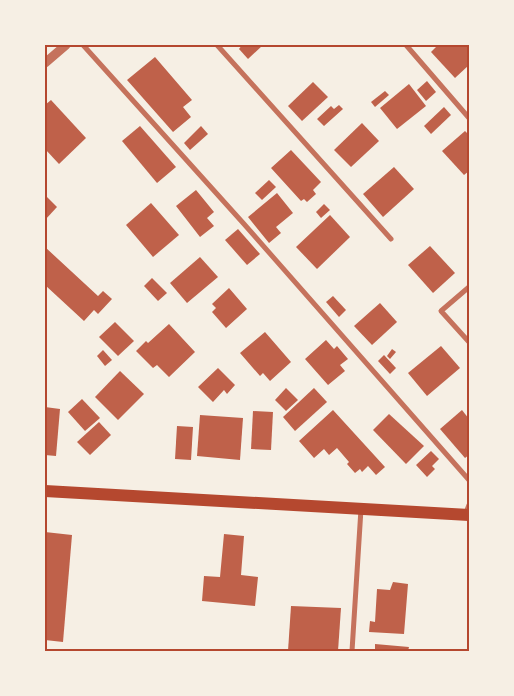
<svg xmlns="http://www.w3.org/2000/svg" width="514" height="696" viewBox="0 0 514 696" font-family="Signika,sans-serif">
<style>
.building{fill:#bf614a}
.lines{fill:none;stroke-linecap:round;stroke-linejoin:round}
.minor{stroke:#c5725c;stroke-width:5}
.tertiary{stroke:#c5725c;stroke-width:9}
.primary{stroke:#b5482f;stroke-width:12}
.neatline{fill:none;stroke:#b5482f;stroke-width:2}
</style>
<rect width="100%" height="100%" fill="#f6efe4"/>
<g class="building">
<path d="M242 45H263L248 59 239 49Z"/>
<path d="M438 45H469V65L455 78 431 52Z"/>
<path d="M155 57 192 100 183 107 191 117 173 132 127 80Z"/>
<path d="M427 81 436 92 426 101 417 90Z"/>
<path d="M313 82 328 97 302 121 288 106Z"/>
<path d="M409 84 426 106 397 129 380 108Z"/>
<path d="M385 91 389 95 375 107 371 102Z"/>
<path d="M51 100 86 138 59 164 45 149V105Z"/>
<path d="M339 105 343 109 324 126 317 119 331 106 334 109Z"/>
<path d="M444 107 451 115 431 134 424 126Z"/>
<path d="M362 123 379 141 351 167 334 150Z"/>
<path d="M140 126 176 167 157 183 122 141Z"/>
<path d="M201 126 208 134 190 150 184 143Z"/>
<path d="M465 131 469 135V171L464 175 442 151Z"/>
<path d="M291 150 321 182 313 190 316 194 307 202 304 199 301 201 271 168Z"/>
<path d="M394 167 414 189 383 217 363 194Z"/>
<path d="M269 180 276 187 262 200 255 193Z"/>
<path d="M196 190 214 212 207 218 214 226 200 237 176 206Z"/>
<path d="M277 193 293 213 276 227 281 233 269 243 248 217Z"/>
<path d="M45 195 57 207 45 220Z"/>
<path d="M151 203 179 235 153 257 126 225Z"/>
<path d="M324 204 330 210 321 218 316 212Z"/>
<path d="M330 215 350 237 317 269 296 247Z"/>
<path d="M238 229 260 254 247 265 225 240Z"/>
<path d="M430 246 455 273 433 293 408 265Z"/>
<path d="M45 247 98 296 103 291 112 299 98 314 94 310 84 321 45 285Z"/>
<path d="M200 257 218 277 187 303 170 283Z"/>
<path d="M152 278 167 293 158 301 144 286Z"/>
<path d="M229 288 247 309 226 328 212 312 216 308 212 304Z"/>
<path d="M333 296 346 310 339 317 326 302Z"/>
<path d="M380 303 397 322 372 345 354 326Z"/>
<path d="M115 322 134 341 118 356 99 337Z"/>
<path d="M169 324 195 352 169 377 157 365 153 368 136 351 146 341 148 343Z"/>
<path d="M265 332 291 362 270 381 263 373 260 376 240 353Z"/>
<path d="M326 340 334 349 337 346 348 359 340 365 345 371 328 385 305 359Z"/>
<path d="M441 346 460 368 427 396 408 373Z"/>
<path d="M392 349 396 352 390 359 387 356Z"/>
<path d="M103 350 112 360 105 366 97 356Z"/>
<path d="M384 355 396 368 390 374 378 361Z"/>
<path d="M218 368 235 385 227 394 224 390 213 402 198 387Z"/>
<path d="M120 371 144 394 118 420 95 397Z"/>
<path d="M286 388 298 400 286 411 275 400Z"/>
<path d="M314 388 327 402 295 431 283 417Z"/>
<path d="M82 399 100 418 85 431 68 412Z"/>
<path d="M45 407 60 409 56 456 45 455Z"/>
<path d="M333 410 385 467 376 475 368 466 362 472 360 469 355 473 347 464 349 462 337 448 329 455 324 449 314 458 299 441Z"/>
<path d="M462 410 469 419V455L465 458 440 429Z"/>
<path d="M253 411 273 412 271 450 251 449Z"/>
<path d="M389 414 424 446 406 464 373 430Z"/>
<path d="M200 415 243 418 240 460 197 456Z"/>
<path d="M99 422 111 435 90 455 77 442Z"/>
<path d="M177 426 193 427 191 460 175 459Z"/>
<path d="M431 451 439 459 432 466 435 469 427 477 416 465Z"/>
<path d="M45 532 72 535 63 642 45 640Z"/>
<path d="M224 534 244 536 241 575 258 577 255 606 202 601 204 576 220 577Z"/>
<path d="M393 582 408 584 404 634 369 632 370 621 375 622 377 589 390 590Z"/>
<path d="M291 606 341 608 338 651H288Z"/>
<path d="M375 644 409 647 408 651H375Z"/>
</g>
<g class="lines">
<g class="minor">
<path d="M83 45 244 224 469 480"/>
<path d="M217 45 391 239"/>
<path d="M406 45 469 118"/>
<path d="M469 287 441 311 469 342"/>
<path d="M465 515 469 505"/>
<path d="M352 651 361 509"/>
</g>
<path class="tertiary" d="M45 63 66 45"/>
<path class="primary" d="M45 491 469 515"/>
</g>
<rect width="514" height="696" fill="none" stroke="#f6efe4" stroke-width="92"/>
<rect x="46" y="46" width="422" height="604" class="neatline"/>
</svg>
